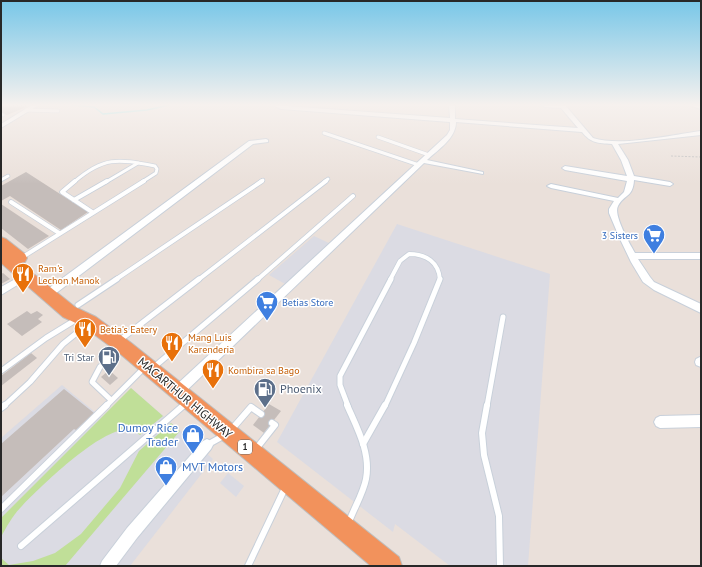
<svg xmlns="http://www.w3.org/2000/svg" width="702" height="567" viewBox="0 0 702 567" font-family="'PT Sans',sans-serif">
<style>
.industrial{fill:#dbdbe3}
.green{fill:#c0df98}
.lines{fill:none;stroke-linecap:round;stroke-linejoin:round}
.stream{stroke:#70e4e9;stroke-width:1.5}
.building{fill:#c5bdba}
.service-far3-casing{stroke:#c8d0da;stroke-width:4.5}
.service-far2-casing{stroke:#c8d0da;stroke-width:5.5}
.service-far1-casing{stroke:#c8d0da;stroke-width:7}
.service-casing{stroke:#c8d0da;stroke-width:8}
.minor-casing{stroke:#c8d0da;stroke-width:2}
.trunk-casing{stroke:#bebebe;stroke-width:2}
.path{stroke:#bebebe;stroke-width:1;stroke-dasharray:2 1.5;stroke-linecap:butt}
.service-far3{stroke:#fff;stroke-width:3}
.service-far2{stroke:#fff;stroke-width:4}
.service-far1{stroke:#fff;stroke-width:5}
.service{stroke:#fff;stroke-width:6}
.minor{fill:#fff;fill-rule:evenodd}
.trunk{fill:#f2925c;fill-rule:evenodd}
.labels{text-anchor:middle;stroke-width:3;stroke-linejoin:round;paint-order:stroke}
.shield{fill:#fff;stroke:#686868;stroke-width:1}
.shield-label{font-size:9px;font-weight:bold;fill:#282828}
.shop-label{font-size:10px;fill:#366cbe;stroke:#fff;text-anchor:end}
.food-label{font-size:10px;fill:#c56008;stroke:#fff;text-anchor:start}
.service-label{font-size:10px;fill:#4e5e75;stroke:#fff;text-anchor:end}
.near-service-label{font-size:12px;fill:#4e5e75;stroke:#fff;text-anchor:start}
.near-street-label{font-size:12px;fill:#282828;stroke:#fff}
.near-shop-label{font-size:12px;fill:#366cbe;stroke:#fff;text-anchor:end}
</style>
<rect width="100%" height="100%" fill="#eae0da"/>
<g class="industrial">
<path d="M397 224 550 274 528 566H450L395 524 393 532 277 442Z"/>
<path d="M314 236 331 244 287 285 269 275Z"/>
<path d="M62 385 101 417 131 388 213 459 130 566H1V438Z"/>
<path d="M228 473 244 486 236 497 220 483Z"/>
</g>
<g class="green">
<path d="M131 388 163 416 140 435C134 431 131 429 124 430 97 432 41 486 22 506 13 515 7 526 1 537V518Z"/>
<path d="M171 423 180 431 65 566H1V558L9 565 33 561 55 553 81 534 120 488 139 451Z"/>
</g>
<g class="lines">
<path class="stream" d="M72 105 94 107 103 114 147 110 169 105"/>
</g>
<g class="building">
<path d="M1 105H31L7 115 1 112Z"/>
<path d="M26 172 88 212 61 230 10 196 1 201V186Z"/>
<path d="M1 204 49 236 28 249 1 228Z"/>
<path d="M3 273 10 279 1 284V274Z"/>
<path d="M27 311 31 314 37 311 43 315 38 319 42 322 22 336 7 324Z"/>
<path d="M31 353 37 358 1 386V376Z"/>
<path d="M109 370 118 378 110 385 101 377Z"/>
<path d="M64 389 94 413 76 430 74 429 1 497V444Z"/>
<path d="M269 404 281 411 264 433 253 425Z"/>
</g>
<g class="lines">
<g class="service-far3-casing">
<g id="service-far3">
<path d="M26 110 58 111"/>
<path d="M1 114 3 115"/>
<path d="M324 133 419 165"/>
<path d="M378 137 429 155"/>
<path d="M1 180 8 176"/>
<path d="M74 182C104 156 118 159 155 166L157 169 156 173 142 182"/>
<path d="M106 182 138 163"/>
<path d="M260 182 263 180"/>
<path d="M324 182 328 179"/>
</g>
</g>
<g class="service-far2-casing">
<g id="service-far2">
<path d="M75 181 62 192 92 212"/>
<path d="M74 200 107 181"/>
<path d="M11 202 59 233"/>
<path d="M21 258 144 181"/>
<path d="M115 280 262 181"/>
<path d="M198 280 326 181"/>
<path d="M257 280 353 196"/>
<path d="M390 280 400 261 409 254C426 254 439 262 440 280"/>
</g>
</g>
<g class="service-far1-casing">
<g id="service-far1">
<path d="M78 305 117 279"/>
<path d="M120 340 199 279"/>
<path d="M154 367 258 279"/>
<path d="M1 371 46 338 77 319"/>
<path d="M111 400 92 382 100 367 121 349"/>
<path d="M4 406 30 382 63 344 89 323"/>
<path d="M106 406 144 368"/>
<path d="M183 406 186 403"/>
<path d="M348 406 340 385V376L391 279"/>
<path d="M385 406 414 343 440 279"/>
<path d="M487 406 503 317"/>
</g>
</g>
<g class="service-casing">
<g id="service">
<path d="M347 405C357 428 371 453 366 479 363 494 354 508 349 522"/>
<path d="M487 405 482 433 484 455 499 516 500 566"/>
<path d="M1 408 5 405"/>
<path d="M232 429 251 407 261 414"/>
<path d="M363 444 385 405"/>
<path d="M207 445 225 435"/>
<path d="M256 449 275 425 272 423"/>
<path d="M1 509 107 405"/>
<path d="M21 546 184 405"/>
<path d="M248 566 285 488"/>
</g>
</g>
<g class="minor-casing">
<g id="minor">
<path d="M32 105H39L1 128V124Z"/>
<path d="M273 105 450 118 449 105H455V119L578 128 561 108 545 107 542 105H565L593 138C621 147 671 135 701 131V135L618 144 628 160 634 176 670 182 673 184 670 186 634 180C633 198 624 194 618 206 613 215 630 244 635 253H701V259H638L650 277 654 282 701 304V313L654 290 643 282 631 262 620 239 609 213V209L614 201 551 188 547 186 551 184 618 198 624 192 627 181 565 170 562 168 565 166 627 176 621 160 612 144C597 143 591 143 582 132L456 122C456 138 439 149 427 160L483 172V174L424 163 182 395 178 396 174 395 172 391 174 387 447 135 450 130V122L281 109Z"/>
<path d="M691 105H701V109L692 106Z"/>
<path d="M266 139 268 140V142L253 144 51 297H45L43 294 45 291 249 141Z"/>
<path d="M26 273 29 274 30 276 29 278 1 295V287Z"/>
<path d="M700 357H701V367L696 365 695 362 696 359Z"/>
<path d="M701 415V427L660 428 656 426 654 422 656 418 660 416Z"/>
<path d="M207 439 211 441 213 445 211 449 137 538 116 566H100L102 561 127 528 203 441Z"/>
</g>
</g>
<g class="trunk-casing">
<path id="trunk" d="M1 237 6 239 25 254 27 258 25 262 20 263 75 307 96 317 130 342 399 557 402 566H371L118 352 84 327 63 317 1 263Z"/>
</g>
<path class="path" d="M671 156 701 157"/>
<use href="#service-far3" class="service-far3"/>
<use href="#service-far2" class="service-far2"/>
<use href="#service-far1" class="service-far1"/>
<use href="#service" class="service"/>
<use href="#minor" class="minor"/>
<use href="#trunk" class="trunk"/>
</g>
<linearGradient id="sky" x2="0" y2="1"><stop stop-color="#78c7e8"/><stop offset="0.57" stop-color="#f6f1ee"/><stop offset="1" stop-color="#f6f1ee" stop-opacity="0"/></linearGradient>
<rect width="702" height="184" fill="url(#sky)"/>
<defs>
<g id="supermarket-pin" transform="scale(1.15)"><path d="M0 17L-7.5 6A9.5 9.5 0 1 1 7.5 6Z" fill="#3f7fe0" stroke="#fff"/><path d="M-6-5.5h2.5l.6 2H6L4.5 2H-2.5L-4.4-4H-6ZM-1.5 3.2a1.3 1.3 0 1 0 .1 0ZM3 3.2a1.3 1.3 0 1 0 .1 0Z" fill="#fff"/></g>
<g id="restaurant-pin" transform="scale(1.15)"><path d="M0 17L-7.5 6A9.5 9.5 0 1 1 7.5 6Z" fill="#e8710a" stroke="#fff"/><path d="M-5-6h1v4h1v-4h1v4h1v-4h1v5L-1.5 .5V6h-2V.5L-5-1ZM5-6V6H3V1.5H1.5Q1.5-4 5-6Z" fill="#fff"/></g>
<g id="fuel-pin" transform="scale(1.15)"><path d="M0 17L-7.5 6A9.5 9.5 0 1 1 7.5 6Z" fill="#5c6f8a" stroke="#fff"/><path d="M-5.5-6h7V0h2V4h1.3V-2.5L3-4.5l.8-.8L6-3V5H2.5V1h-1V6h-7ZM-4.2-4.7v3.2H.2V-4.7Z" fill="#fff"/></g>
<g id="shop-pin" transform="scale(1.15)"><path d="M0 17L-7.5 6A9.5 9.5 0 1 1 7.5 6Z" fill="#3f7fe0" stroke="#fff"/><path d="M-5-2.5h2.3a2.7 3.5 0 0 1 5.4 0H5L5.5 6h-11ZM-1.5-2.5h3a1.5 2.3 0 0 0-3 0Z" fill="#fff"/></g>
</defs>
<g fill-rule="evenodd">
<use href="#supermarket-pin" x="654" y="235"/>
<use href="#restaurant-pin" x="23" y="274"/>
<use href="#supermarket-pin" x="267" y="302"/>
<use href="#restaurant-pin" x="85" y="329"/>
<use href="#restaurant-pin" x="172" y="343"/>
<use href="#fuel-pin" x="109" y="357"/>
<use href="#restaurant-pin" x="213" y="370"/>
<use href="#fuel-pin" x="265" y="389"/>
<use href="#shop-pin" x="193" y="435"/>
<use href="#shop-pin" x="166" y="467"/>
</g>
<g class="labels">
<rect class="shield" x="238" y="440" width="14" height="14" rx="3"/>
<g class="shield-label">
<text x="245" y="450">1</text>
</g>
<g class="shop-label">
<text x="638" y="239">3 Sisters</text>
<text x="282" y="306" text-anchor="start">Betias Store</text>
</g>
<g class="food-label">
<text x="38" y="272">Ram's<tspan x="38" dy="12">Lechon Manok</tspan></text>
<text x="100" y="333">Betia's Eatery</text>
<text x="188" y="341">Mang Luis<tspan x="188" dy="12">Karenderia</tspan></text>
<text x="228" y="374">Kombira sa Bago</text>
</g>
<g class="service-label">
<text x="94" y="361">Tri Star</text>
</g>
<g class="near-service-label">
<text x="280" y="393">Phoenix</text>
</g>
<g class="near-street-label">
<text transform="translate(185 398) rotate(40)" y="4">MACARTHUR HIGHWAY</text>
</g>
<g class="near-shop-label">
<text x="178" y="432">Dumoy Rice<tspan x="178" dy="14">Trader</tspan></text>
<text x="182" y="471" text-anchor="start">MVT Motors</text>
</g>
</g>
<rect width="702" height="567" fill="none" stroke="#282828" stroke-width="4"/>
</svg>
